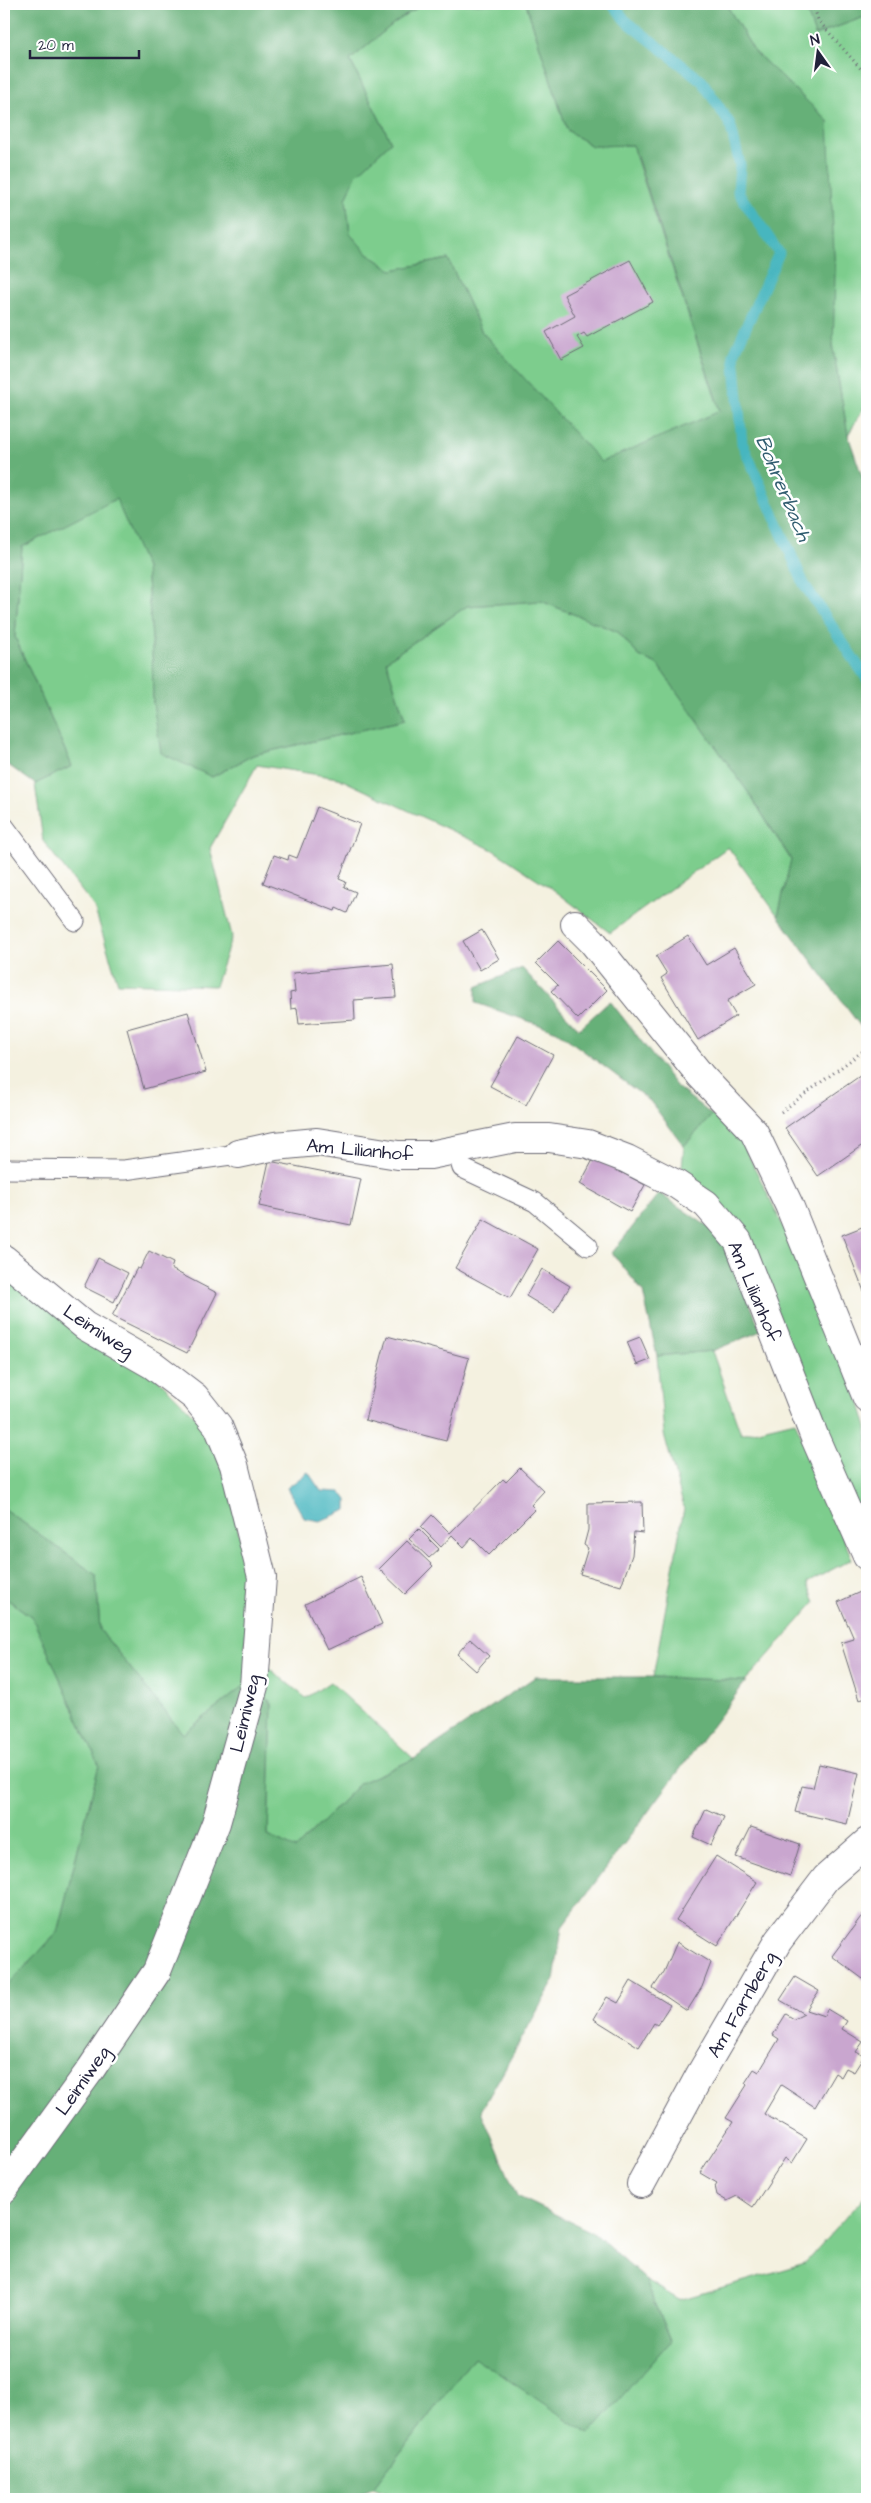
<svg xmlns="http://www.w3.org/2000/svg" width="871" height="2503" viewBox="0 0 871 2503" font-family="'Architects Daughter',sans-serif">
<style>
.green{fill:#7dcd8d;stroke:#507864}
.forest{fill:#66b078;stroke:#44695a}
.water{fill:#47b6bf;stroke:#346c7d}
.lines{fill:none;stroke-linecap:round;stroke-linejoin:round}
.stream{stroke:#47b6bf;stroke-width:11}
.building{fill:#c9a6cf}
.lane-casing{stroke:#6c6a75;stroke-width:21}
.street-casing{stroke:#6c6a75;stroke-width:30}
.path{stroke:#6c6a75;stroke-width:3;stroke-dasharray:1 4;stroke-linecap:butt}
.lane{stroke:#fff;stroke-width:19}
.street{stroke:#fff;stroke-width:28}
.labels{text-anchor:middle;stroke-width:5;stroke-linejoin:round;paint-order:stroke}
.street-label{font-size:19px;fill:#22223b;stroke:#fff}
.water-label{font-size:20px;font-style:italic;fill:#315d70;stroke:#fff}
</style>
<rect width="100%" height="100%" fill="#fff"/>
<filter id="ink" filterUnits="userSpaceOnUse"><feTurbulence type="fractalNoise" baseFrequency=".02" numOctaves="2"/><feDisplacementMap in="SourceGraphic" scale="10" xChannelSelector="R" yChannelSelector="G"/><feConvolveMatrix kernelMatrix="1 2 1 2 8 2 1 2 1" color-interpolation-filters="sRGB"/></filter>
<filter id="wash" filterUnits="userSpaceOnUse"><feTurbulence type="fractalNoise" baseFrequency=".0096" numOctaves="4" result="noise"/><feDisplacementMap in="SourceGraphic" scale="20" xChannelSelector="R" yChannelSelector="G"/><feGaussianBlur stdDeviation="1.12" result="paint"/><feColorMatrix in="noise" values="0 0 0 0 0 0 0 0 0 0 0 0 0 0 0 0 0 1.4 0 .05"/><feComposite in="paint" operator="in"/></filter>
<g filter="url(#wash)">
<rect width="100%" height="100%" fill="#f4f1e0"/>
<g class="green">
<path d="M423 4H526L567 130 592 146 632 145 720 412 601 463 482 332 448 259 392 270 368 254 350 234 346 199 355 175 391 142 350 60 394 23Z"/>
<path d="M726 4H807V12L815 35 867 16V402L848 435 833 349 828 121 754 51Z"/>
<path d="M116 498 146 568 152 638 153 704 212 777 253 755 405 720 386 661 467 606 541 601 618 632 639 656 657 664 748 792 791 860 778 916 728 847 610 933 554 890 493 850 338 778 257 765 210 848 232 936 215 986 118 983 94 907 43 841 35 784 72 766 15 637 22 547Z"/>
<path d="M712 1115 743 1144 791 1242 860 1403 867 1428V1536L734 1219 682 1167 684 1146Z"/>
<path d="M4 1265 148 1369 211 1432 225 1472 249 1577 245 1649 306 1698 330 1682 414 1759 360 1783 296 1849 268 1836 272 1703 248 1683 183 1734 100 1630 96 1575 4 1509Z"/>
<path d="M712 1351 741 1434 795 1421 852 1559 807 1583 815 1602 746 1681 653 1677 684 1508 664 1434 657 1356Z"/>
<path d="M4 1597 32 1617 99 1765 57 1933 4 1989Z"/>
<path d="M867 2193V2499H403L373 2488 474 2357 671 2340 645 2279 679 2300 805 2263Z"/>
</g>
<g class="forest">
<path d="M4 4H423L394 23 350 60 391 142 356 175 346 199 350 234 368 254 392 270 448 259 482 332 601 462 720 411 633 145 592 146 567 130 526 4H726L754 51 828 121 835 274 833 349 848 435 867 491V1035L778 916 791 859 748 792 657 664 639 656 618 632 541 601 467 606 386 661 405 720 253 755 212 777 161 753 153 704 152 638 146 568 116 499 22 547 15 637 72 766 35 784 4 762Z"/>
<path d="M807 4H867V16L815 35 807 12Z"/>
<path d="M522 968 579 1029 610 1001 677 1087 712 1115 684 1146 650 1101 557 1031 476 1003V987Z"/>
<path d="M659 1193 723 1237 761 1331 712 1351 657 1356 643 1292 612 1253Z"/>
<path d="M4 1509 96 1575 100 1630 183 1734 248 1683 254 1686 272 1704 268 1836 296 1849 360 1783 414 1759 535 1677H653L746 1681 562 1927 554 1981 481 2111 517 2196 592 2232 645 2279 671 2340 589 2434 474 2357 373 2488 343 2499H4V1989L57 1933 99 1765 32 1617 4 1597Z"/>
</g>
<path class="water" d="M308 1472 321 1491 341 1492 347 1500V1510L320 1521 304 1518 287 1488Z"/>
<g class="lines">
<path class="stream" d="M613 4 625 20 702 81 730 124 740 165 738 192 779 253 734 354 742 443 804 584 867 679"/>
</g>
<g id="blocks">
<g class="building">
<path d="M630 260 653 302 587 337 584 333 577 337 584 348 561 360 546 332 575 316 564 295Z"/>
<path d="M317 807 360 824 339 879 346 882 344 887 356 892 347 913 336 908 335 911 263 883 274 855 288 860 289 855 297 858Z"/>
<path d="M482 930 499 959 480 970 463 941Z"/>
<path d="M688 936 706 965 734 948 756 984 727 1001 736 1016 698 1040 661 978 667 974 656 956Z"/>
<path d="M558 941 607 990 578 1019 551 991 558 985 536 963Z"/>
<path d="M393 964 396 997 354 1000 355 1020 299 1024 297 1008 291 1009 290 993 295 992 293 973Z"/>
<path d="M188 1012 206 1072 144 1089 127 1029Z"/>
<path d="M518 1036 553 1055 526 1105 490 1086Z"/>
<path d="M867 1071V1142L818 1176 785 1128Z"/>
<path d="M594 1158 645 1185 630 1212 580 1184Z"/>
<path d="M269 1161 361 1179 351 1225 259 1206Z"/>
<path d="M483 1219 538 1249 510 1298 455 1268Z"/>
<path d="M867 1225V1293L865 1294 842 1235Z"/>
<path d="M149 1251 173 1263 171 1269 217 1293 187 1353 112 1316 137 1268 140 1269Z"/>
<path d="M98 1258 128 1273 114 1302 84 1287Z"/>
<path d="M542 1269 570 1286 554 1313 526 1296Z"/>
<path d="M387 1336 469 1358 446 1441 365 1420Z"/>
<path d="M640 1337 650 1360 637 1365 627 1342Z"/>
<path d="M520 1468 544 1491 531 1505 535 1509 489 1555 472 1538 464 1547 452 1535 441 1547 421 1527 432 1515 450 1533 503 1479 506 1482Z"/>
<path d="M642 1502 643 1533 634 1532 632 1555 621 1586 580 1574 588 1548 584 1545 588 1530V1503Z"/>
<path d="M419 1529 439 1549 429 1558 409 1539Z"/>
<path d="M407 1541 433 1566 405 1594 379 1569Z"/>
<path d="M361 1577 382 1624 327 1650 305 1604Z"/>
<path d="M867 1589V1698L859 1700 841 1643 854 1639 838 1602Z"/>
<path d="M470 1639 489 1656 476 1671 457 1654Z"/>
<path d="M819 1764 859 1773 847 1824 795 1812 802 1786 813 1788Z"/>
<path d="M706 1809 724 1817 711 1845 693 1837Z"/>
<path d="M751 1827 800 1844 790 1876 736 1857Z"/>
<path d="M716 1856 757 1882 717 1946 676 1920Z"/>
<path d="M863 1914 867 1918V1982L832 1956Z"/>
<path d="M677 1942 711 1963 702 1987 687 2011 653 1988 664 1972Z"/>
<path d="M795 1977 819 1991 806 2010 824 2016 827 2009 847 2021 842 2029 863 2042 856 2052 864 2056 854 2072 846 2068 841 2077 835 2073 815 2107 781 2085 764 2114 807 2139 792 2163 785 2158 753 2207 737 2196 727 2201 717 2195 715 2186 717 2183 700 2173 733 2122 726 2118 747 2085 745 2083 754 2069 759 2072 779 2039 773 2035 786 2014 794 2019 804 2014 780 2000Z"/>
<path d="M631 1981 670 2005 657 2025 654 2023 639 2047 594 2019 607 1997 618 2003Z"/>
</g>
</g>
</g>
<g filter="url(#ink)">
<use href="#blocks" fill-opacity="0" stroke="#6c6a75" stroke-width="1"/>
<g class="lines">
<g class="lane-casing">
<g id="lane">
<path d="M4 826 75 921"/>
<path d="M456 1149 462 1168 535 1202 588 1246"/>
<path d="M4 1169 124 1170 238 1154"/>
</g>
</g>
<g class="street-casing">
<g id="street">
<path d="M575 924 592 941 701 1076 754 1132 789 1205 867 1398"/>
<path d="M238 1154 275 1146 317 1142 398 1155H430L515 1138H549L588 1144 627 1159 676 1184 706 1204 738 1241 815 1438 867 1556"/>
<path d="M4 1259 85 1326 153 1365 195 1397 218 1426 234 1465 262 1577 254 1686 216 1823 157 1971 91 2069 4 2189"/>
<path d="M641 2184 701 2073 778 1941 826 1878 867 1842"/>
</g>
</g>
<g class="path">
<path d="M813 4 818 20 867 76"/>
<path d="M781 1112 867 1048"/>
</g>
<use href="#lane" class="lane"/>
<use href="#street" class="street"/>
</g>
</g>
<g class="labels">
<g class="street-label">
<text transform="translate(360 1149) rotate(5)" y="7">Am Lilianhof</text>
<text transform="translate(755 1291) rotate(67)" y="7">Am Lilianhof</text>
<text transform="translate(99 1330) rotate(33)" y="7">Leimiweg</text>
<text transform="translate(244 1713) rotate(-77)" y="7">Leimiweg</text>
<text transform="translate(741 2004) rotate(-60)" y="7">Am Farnberg</text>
<text transform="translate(82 2080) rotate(-55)" y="7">Leimiweg</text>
</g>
<g class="water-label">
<text transform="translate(784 488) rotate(67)" y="7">Bohrerbach</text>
</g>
</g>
<rect width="871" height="2503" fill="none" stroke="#fff" stroke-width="20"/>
<g transform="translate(818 52) rotate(346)" stroke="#ffffff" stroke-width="4" paint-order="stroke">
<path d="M0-4L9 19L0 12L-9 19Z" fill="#22223b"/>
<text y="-8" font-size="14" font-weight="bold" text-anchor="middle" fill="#22223b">N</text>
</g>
<path d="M30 50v8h109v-8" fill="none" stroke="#22223b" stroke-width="2.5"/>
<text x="38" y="50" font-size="15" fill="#22223b" stroke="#ffffff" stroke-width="4" paint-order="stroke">20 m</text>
</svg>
